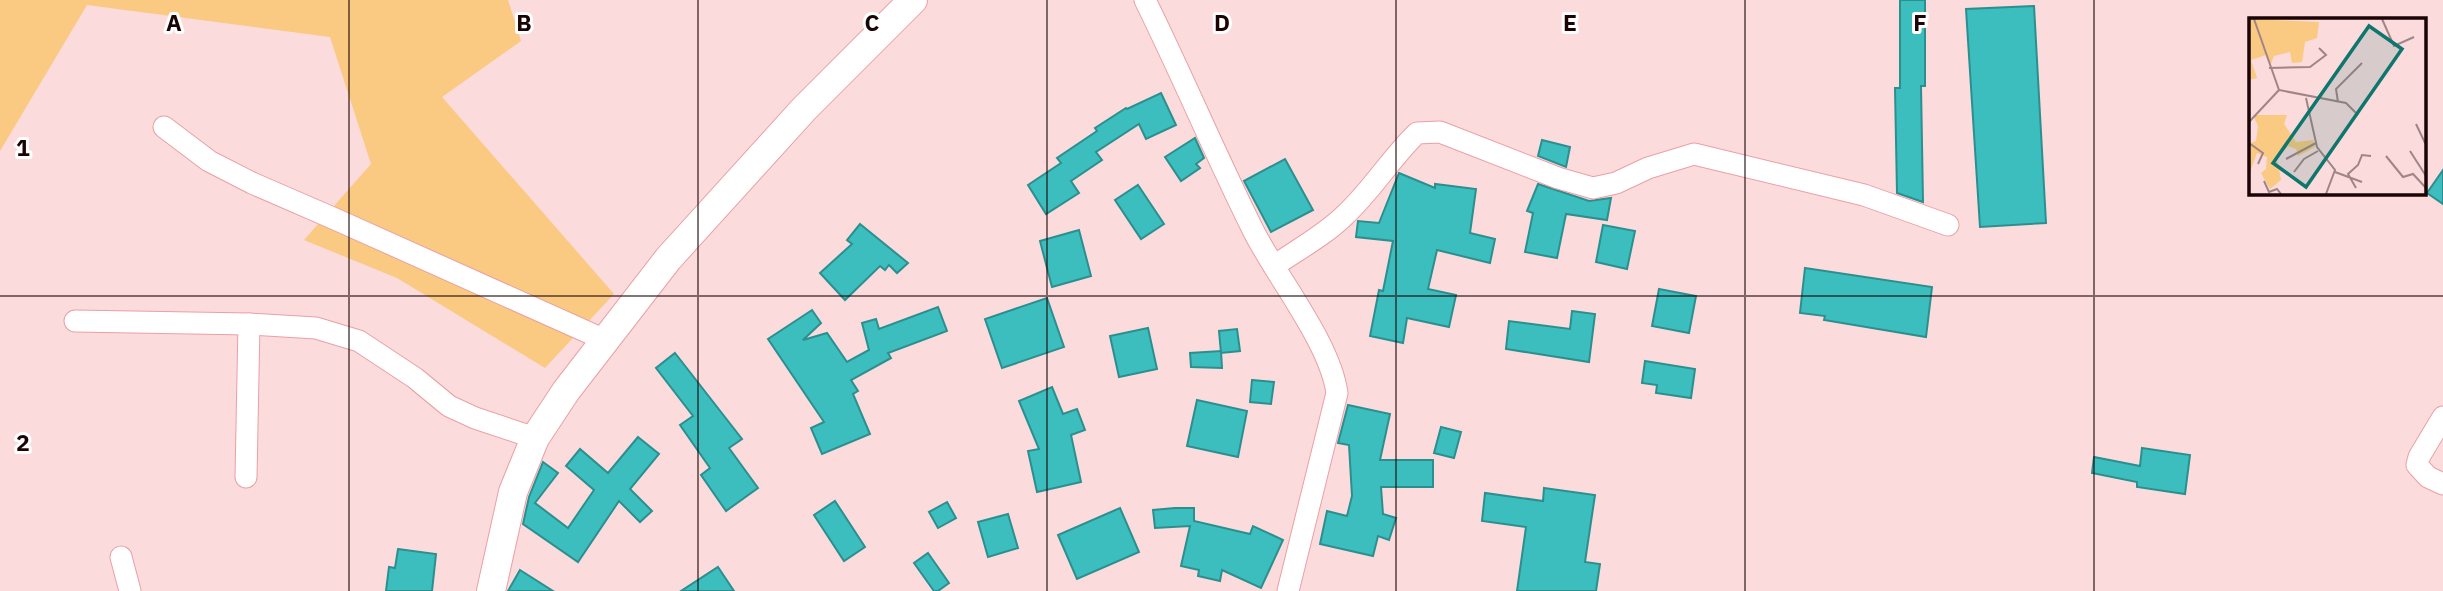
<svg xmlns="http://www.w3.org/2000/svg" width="2443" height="591" viewBox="0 0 2443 591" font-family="'IBM Plex Sans',sans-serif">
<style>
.green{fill:#fac982}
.building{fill:#3cbebe;stroke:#2c8f8f;stroke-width:2}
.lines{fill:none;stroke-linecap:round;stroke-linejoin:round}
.street-casing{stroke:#eaa0a4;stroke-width:23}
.secondary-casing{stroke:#eaa0a4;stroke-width:30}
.street{stroke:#fff;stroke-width:21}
.secondary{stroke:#fff;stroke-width:28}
.grid{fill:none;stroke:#1b0406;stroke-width:2;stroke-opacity:0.55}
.inset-road{fill:none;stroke:#a18586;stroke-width:2}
.view{fill:#0f766e;fill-opacity:0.15;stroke:#0f766e;stroke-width:3.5}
.inset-edge{fill:none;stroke:#1b0406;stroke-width:3.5}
.grid-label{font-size:23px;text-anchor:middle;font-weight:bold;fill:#1b0406;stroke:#fff;stroke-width:6;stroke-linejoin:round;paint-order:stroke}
</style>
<rect width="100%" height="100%" fill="#fbdbdc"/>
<path class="green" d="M0 0H508L521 41 442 97 614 294 545 368 397 278 304 240 371 164 330 37 87 5 0 151Z"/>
<g class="building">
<path d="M1900 0H1925V86H1921L1923 202 1897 193 1895 88H1900Z"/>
<path d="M2034 6 2046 223 1980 227 1966 9Z"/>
<path d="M1161 93 1176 125 1146 139 1139 124 1096 152 1102 160 1071 181 1079 193 1046 214 1028 185 1061 163 1057 158 1097 131 1095 128 1126 108 1127 109Z"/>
<path d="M1195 138 1204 158 1196 164 1200 168 1181 181 1165 157Z"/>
<path d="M1542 140 1570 147 1566 167 1538 156Z"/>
<path d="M1285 159 1313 210 1271 232 1244 181Z"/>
<path d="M2443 170V204L2427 193Z"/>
<path d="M1399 173 1435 188V184L1476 189 1470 233 1495 239 1490 263 1437 250 1428 289 1456 295 1449 327 1407 318 1403 343 1370 336 1379 290 1383 291 1393 241 1356 237 1358 221 1379 223Z"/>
<path d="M1538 184 1589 201 1611 198 1607 220 1566 214 1557 258 1525 252 1533 213 1527 211Z"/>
<path d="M1138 185 1164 224 1141 239 1115 200Z"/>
<path d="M860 224 908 263 897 273 889 265 885 270 880 266 845 300 820 273 852 244 847 240Z"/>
<path d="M1603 225 1635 231 1627 269 1596 262Z"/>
<path d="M1079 230 1091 276 1052 287 1040 241Z"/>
<path d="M1805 268 1932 287 1926 337 1824 320 1825 316 1800 313Z"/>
<path d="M1659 289 1696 296 1689 333 1652 326Z"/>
<path d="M1047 298 1064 347 1002 368 985 319Z"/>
<path d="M938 307 947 331 888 353 891 358 851 380 858 391 853 394 870 434 822 454 811 428 824 422 768 339 812 310 821 323 803 340 827 333 847 362 869 350 862 323 876 319 879 329Z"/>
<path d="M1572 311 1595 314 1589 362 1506 349 1509 321 1570 329Z"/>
<path d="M1148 328 1157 369 1119 377 1110 336Z"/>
<path d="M1237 329 1240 351 1221 353 1219 331Z"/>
<path d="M1221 351 1222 368 1191 367 1190 353Z"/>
<path d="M675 353 742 439 729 448 758 488 726 511 701 475 710 468 680 425 693 416 656 368Z"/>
<path d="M1645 361 1695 369 1691 398 1656 393 1657 385 1642 383Z"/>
<path d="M1252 380 1274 382 1271 404 1250 402Z"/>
<path d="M1052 387 1063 414 1077 409 1085 430 1071 435 1081 482 1037 492 1028 451 1039 449 1019 401Z"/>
<path d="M1197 400 1247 411 1238 457 1187 446Z"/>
<path d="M1348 405 1390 414 1380 460H1433V487H1381L1383 514 1396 518 1389 540 1378 536 1373 556 1320 544 1327 511 1347 516 1352 496 1349 445 1338 443Z"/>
<path d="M1441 427 1461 432 1454 458 1434 453Z"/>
<path d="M638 437 659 454 630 489 652 511 640 522 619 501 578 562 523 524 529 497 543 462 558 473 535 503 568 528 594 490 566 466 580 449 608 473Z"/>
<path d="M2142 448 2190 455 2185 494 2137 487V482L2092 473 2094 457 2140 466Z"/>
<path d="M1544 488 1595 495 1585 562 1600 564 1596 591H1517L1526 527 1482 521 1485 493 1543 501Z"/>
<path d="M835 501 865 547 844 561 814 515Z"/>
<path d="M947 502 956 518 938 528 929 512Z"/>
<path d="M1120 508 1139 552 1077 579 1058 535Z"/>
<path d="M1175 508H1194V521L1250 534 1253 526 1283 540 1261 588 1222 570 1220 581 1198 576 1199 570 1181 566 1190 526 1155 528 1153 510Z"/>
<path d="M1008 514 1018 548 988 557 978 522Z"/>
<path d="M398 549 436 554 432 591H386L389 567 395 568Z"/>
<path d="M928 553 949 583 938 591H934L914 563Z"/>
<path d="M718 567 734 591H681Z"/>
<path d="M520 570 553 591H508Z"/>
</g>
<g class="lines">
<g class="street-casing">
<g id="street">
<path d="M1145 0C1183 77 1216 156 1254 232 1278 279 1330 343 1337 393L1288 591"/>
<path d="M164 127 209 161 252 183 335 219 605 340"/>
<path d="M1274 266C1297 250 1325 235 1345 215 1372 190 1391 158 1417 133L1440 132 1558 178 1593 188 1616 183 1648 168 1694 154 1864 195 1948 225"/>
<path d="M75 321 249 324 316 328 359 341 415 378 449 406 475 418 535 438"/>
<path d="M2443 417 2419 457 2417 465 2428 477 2443 484"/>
<path d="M246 477 249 324"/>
<path d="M121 557 130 591"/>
</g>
</g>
<g class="secondary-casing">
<path id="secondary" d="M491 591 513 492 535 438 566 391 668 259 804 109 913 0"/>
</g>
<use href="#street" class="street"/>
<use href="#secondary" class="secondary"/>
</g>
<path class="grid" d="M349 0V591M698 0V591M1047 0V591M1396 0V591M1745 0V591M2094 0V591M0 296H2443"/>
<g transform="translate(2249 18)">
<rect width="177" height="177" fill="#fbdbdc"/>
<path d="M0 1 70 4 68 20 56 24 53 44 43 45 41 34 25 38 21 48 17 37 2 42 8 60 0 62ZM4 97H38L35 106 47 124 64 122 66 129 49 138 47 131 39 128 28 141 32 162 21 171 12 155 17 151 18 139 8 135 0 157V126L7 123 9 108Z" fill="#fac982"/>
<path class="inset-road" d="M5 1 30 72 97 85 109 97M133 1 145 28 165 19M20 50 61 49 77 37 70 30M57 80 68 129 86 152 77 176M89 84 87 71 113 45M0 104 30 72M167 106 177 127M0 125 14 135 9 146M161 133 177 158M137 138 154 159 164 156 177 170M37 141 67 125M45 154 55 141 69 133M86 154 113 164M15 163 20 174 28 171 32 176M107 170 99 156 109 147 113 137 122 138"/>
<path class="view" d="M120 8 153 31 57 169 24 145Z"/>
<rect width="177" height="177" class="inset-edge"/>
</g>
<g class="grid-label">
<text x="174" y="31">A</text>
<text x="524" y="31">B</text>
<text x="872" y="31">C</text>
<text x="1222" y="31">D</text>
<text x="1570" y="31">E</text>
<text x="1920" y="31">F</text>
<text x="23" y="156">1</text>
<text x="23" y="451">2</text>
</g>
</svg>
